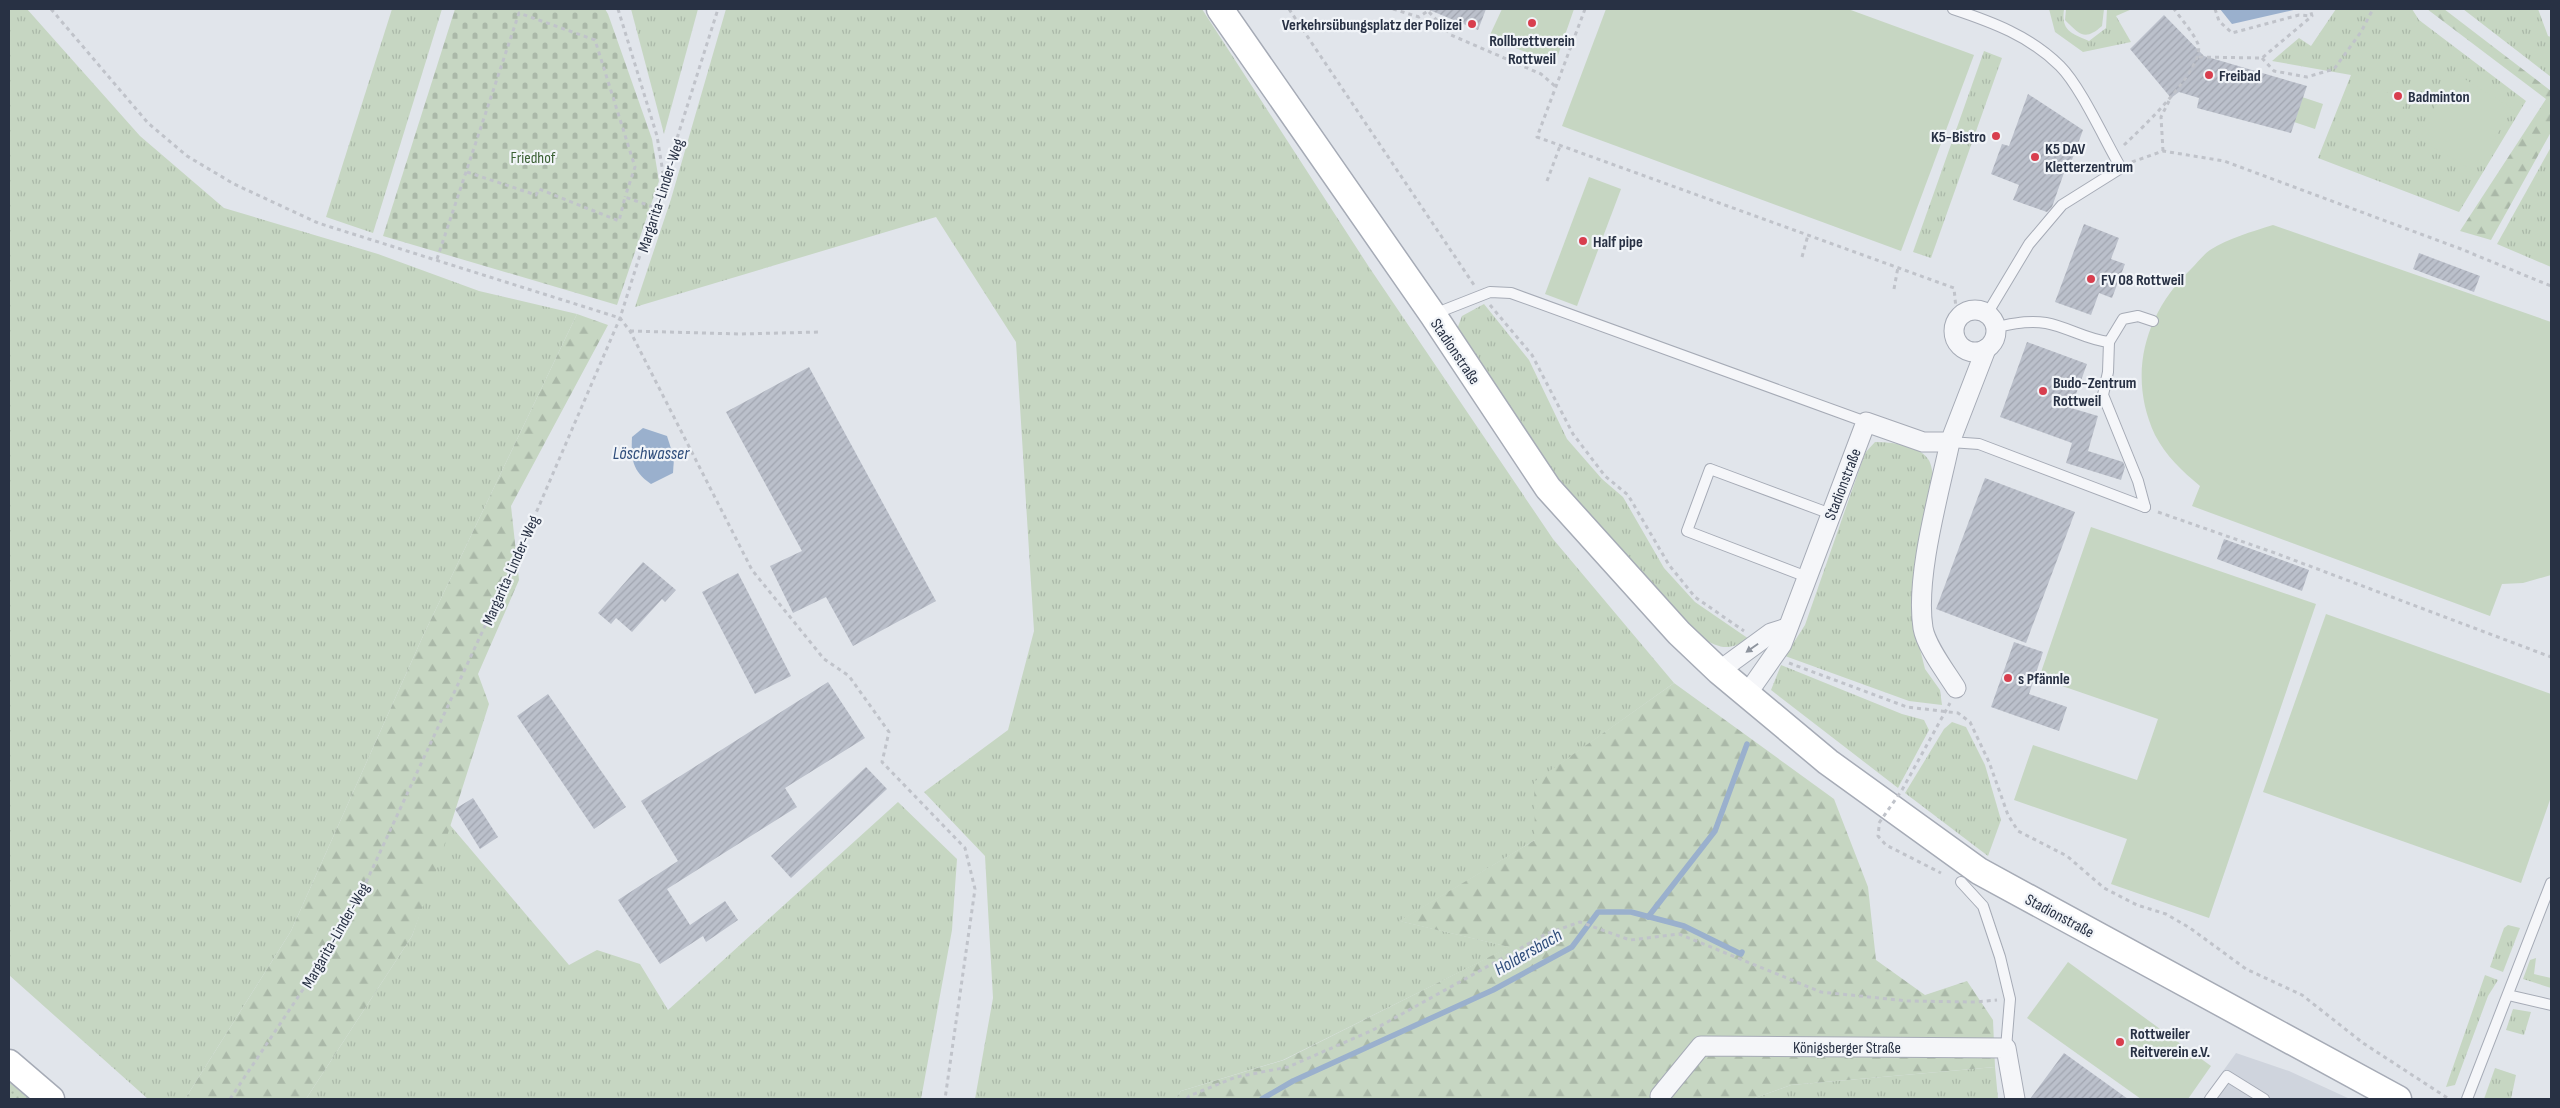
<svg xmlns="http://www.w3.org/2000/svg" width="2560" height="1108" viewBox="0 0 2560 1108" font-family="'Sofia Sans Condensed',sans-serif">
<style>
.built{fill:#cfd4dd}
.grass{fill:url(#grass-tufts)}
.forest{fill:url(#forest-firs)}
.cemetery{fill:url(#cemetery-stones)}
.park{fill:url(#park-dots)}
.pitch{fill:#c6d6c2}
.water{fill:#9ab0cd}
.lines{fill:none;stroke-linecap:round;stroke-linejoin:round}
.stream{stroke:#9ab0cd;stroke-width:5.5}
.building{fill:url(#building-hatch)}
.lane-casing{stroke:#a6abb6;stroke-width:12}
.street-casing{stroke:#a6abb6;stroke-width:21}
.secondary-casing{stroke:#a6abb6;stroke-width:29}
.path{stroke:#c0c3ca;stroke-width:3;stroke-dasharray:4 4;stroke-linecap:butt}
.lane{stroke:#f5f6f9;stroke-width:10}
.street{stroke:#f5f6f9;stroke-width:19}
.secondary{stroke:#fff;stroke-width:26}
.path-bridge{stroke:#c0c3ca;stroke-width:3;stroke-dasharray:4 4;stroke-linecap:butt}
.oneway{fill:#8e949e}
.poi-dot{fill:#d83e4e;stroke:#f1f4f8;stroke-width:2}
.labels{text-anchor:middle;stroke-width:4.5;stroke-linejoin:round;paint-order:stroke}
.poi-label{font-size:16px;font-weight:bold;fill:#283144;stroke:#f1f4f8;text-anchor:start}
.park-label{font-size:16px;fill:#3b6134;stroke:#f1f4f8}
.street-label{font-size:16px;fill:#283144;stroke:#f1f4f8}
.water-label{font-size:18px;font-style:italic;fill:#2f4d7b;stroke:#f1f4f8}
</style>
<defs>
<pattern id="grass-tufts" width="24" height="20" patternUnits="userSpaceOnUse" patternTransform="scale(1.25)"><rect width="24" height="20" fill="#c6d6c2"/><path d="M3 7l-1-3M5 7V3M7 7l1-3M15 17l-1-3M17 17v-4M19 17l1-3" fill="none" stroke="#aab8a8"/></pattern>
<pattern id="forest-firs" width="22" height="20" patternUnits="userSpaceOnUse" patternTransform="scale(1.25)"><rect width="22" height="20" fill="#c6d6c2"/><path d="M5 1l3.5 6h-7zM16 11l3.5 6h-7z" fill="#aab8a8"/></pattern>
<pattern id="cemetery-stones" width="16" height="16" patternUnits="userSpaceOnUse" patternTransform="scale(1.25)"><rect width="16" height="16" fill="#c6d6c2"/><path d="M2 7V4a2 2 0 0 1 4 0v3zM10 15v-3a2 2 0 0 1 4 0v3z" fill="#aab8a8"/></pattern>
<pattern id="park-dots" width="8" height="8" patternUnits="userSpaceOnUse" patternTransform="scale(1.25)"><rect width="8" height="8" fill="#c6d6c2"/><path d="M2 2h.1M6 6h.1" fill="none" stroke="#aab8a8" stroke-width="1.8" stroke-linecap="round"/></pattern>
<pattern id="building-hatch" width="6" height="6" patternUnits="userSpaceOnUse" patternTransform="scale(1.25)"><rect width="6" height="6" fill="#bbc0cb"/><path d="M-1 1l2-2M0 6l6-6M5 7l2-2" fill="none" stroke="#a1a5b0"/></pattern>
</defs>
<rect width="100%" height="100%" fill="#e1e5eb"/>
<path class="built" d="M2236 1053 2289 1071 2350 1099H2203Z"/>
<g class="grass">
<path d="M9 9H27L140 136 224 208 378 254 479 291 577 314 423 636 291 931 185 1099H148L9 975Z"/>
<path d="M392 9H442L373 233 326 217Z"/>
<path d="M631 9H698L664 134Z"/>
<path d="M726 9H1202L1369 267 1553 539 1674 683 1535 782V840L1400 921 1510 947 1283 1060 1181 1091 1175 1099H975L993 998 985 856 924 792 1008 730 1034 631 1016 342 936 217 635 307 671 199Z"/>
<path d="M2049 9H2064C2061 31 2071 33 2089 41L2106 28 2107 9H2132L2116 16 2131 42 2083 52 2055 32Z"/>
<path d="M2336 9H2412L2419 20 2526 101 2459 212 2318 158 2351 75 2272 61 2299 38 2311 46Z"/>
<path d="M2463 9H2538L2548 36 2551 37V77Z"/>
<path d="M1984 51 2002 58 1931 258 1913 252Z"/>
<path d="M2551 147V267L2497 244Z"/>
<path d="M1484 304 1529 360 1567 439 1602 479 1623 497 1664 568 1695 602 1749 639C1728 651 1721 649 1700 637L1559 481 1456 332 1462 316Z"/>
<path d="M1875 442C1890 442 1919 445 1928 459 1932 464 1932 473 1934 479L1915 629 1925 669 1940 690 1942 705 1909 701 1785 656 1805 625 1865 453Z"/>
<path d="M1781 665 1902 714 1924 720 1929 730 1898 788 1771 690Z"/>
<path d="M1952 722 1966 727 1985 765 2001 820 1988 856 1905 793 1944 729Z"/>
<path d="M898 802 957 859 952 930 921 1099H306L412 936 450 825 569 965 597 950 640 964 668 1010Z"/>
<path d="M2508 925 2520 928 2503 972 2490 967 2504 928Z"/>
<path d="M2536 958 2534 974 2551 978V988L2523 979 2530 960Z"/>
<path d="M2485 975 2498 980 2488 996 2455 1085 2446 1087Z"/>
<path d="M2513 1009 2531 1012 2524 1035 2506 1030Z"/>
<path d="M1995 1067 1998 1099H1752L1791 1085Z"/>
<path d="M2495 1068 2516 1075 2511 1099H2484Z"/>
</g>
<g class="forest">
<path d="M2427 9H2444L2551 91V132L2491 240 2460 231 2546 99Z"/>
<path d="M577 314 608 325 511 506 519 580 478 674 489 704 436 871 412 936 306 1099H185L291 931 423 636Z"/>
<path d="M1674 683 1834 799 1868 887 1876 960 1925 995 1967 981 1993 1020 1995 1067 1791 1085 1752 1099H1175L1181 1091 1284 1060 1509 947 1399 921 1535 840 1534 782Z"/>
</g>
<path class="cemetery" d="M455 9H605L608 14 652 139 659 181 617 305 383 236Z"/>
<path class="park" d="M9 1082 29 1099H9Z"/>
<g class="pitch">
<path d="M1502 9H1574L1555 64 1489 37Z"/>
<path d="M1606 9H1848L1974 55 1901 251 1562 126Z"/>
<path d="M2066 9H2104L2102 26C2085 41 2080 35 2065 20Z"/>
<path d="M2455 73 2513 109 2474 171 2416 137Z"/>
<path d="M2397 80 2414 93 2400 111 2383 98Z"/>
<path d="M2302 97 2323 104 2315 129 2294 122Z"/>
<path d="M1589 177 1621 189 1577 306 1545 294Z"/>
<path d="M2273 225 2551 322V575L2523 583 2502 584 2490 616 2192 506 2200 486C2182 471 2166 456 2155 435 2127 375 2145 313 2191 269 2197 263 2203 255 2210 250 2229 238 2251 232 2273 225Z"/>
<path d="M2091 527 2316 604 2209 918 2111 884 2127 839 2014 800 2033 745 2137 780 2158 719 2039 678Z"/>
<path d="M2326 614 2551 694V797L2521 883 2263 792Z"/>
<path d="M2068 962 2211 1066 2188 1099H2141L2027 1018Z"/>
</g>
<g class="water">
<path d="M2220 9H2298L2232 24Z"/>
<path d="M643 428 667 436 674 458 673 473 651 484C632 471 631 459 632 437Z"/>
</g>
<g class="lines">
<g class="stream">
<path d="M1648 917 1715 831 1747 744"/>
<path d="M1262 1099 1293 1081 1493 990 1572 947 1598 912H1631L1684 926 1741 954 1742 952"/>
</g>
</g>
<g class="building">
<path d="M1427 9H1486L1478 30Z"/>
<path d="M2164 15 2204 56 2307 86 2291 133 2197 108 2199 98 2179 92 2171 98 2130 49Z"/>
<path d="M2028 94 2083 130 2069 168 2066 167 2052 207 2047 212 2013 200 2019 185 1991 174 2002 144 2009 146Z"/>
<path d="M2084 224 2119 238 2111 259 2125 264 2112 298 2099 293 2091 315 2055 302Z"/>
<path d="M2419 253 2480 276 2474 292 2413 269Z"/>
<path d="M2027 342 2087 364 2071 408 2098 416 2088 451 2123 462 2125 467 2121 480 2066 463 2072 443 2000 417Z"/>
<path d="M809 367 936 601 853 646 826 597 793 613 770 566 802 551 726 412Z"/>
<path d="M1985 478 2075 512 2026 643 1936 609Z"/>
<path d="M2224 539 2309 570 2302 591 2217 559Z"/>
<path d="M643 562 676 590 665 602 662 599 632 632 616 618 611 624 598 613Z"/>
<path d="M738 573 791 676 755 694 702 592Z"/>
<path d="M2014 642 2043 652 2029 694 2067 707 2059 731 1991 707Z"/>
<path d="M828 682 865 738 785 788 797 807 667 889 690 925 725 901 738 920 706 942 703 936 660 964 618 900 678 861 641 801Z"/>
<path d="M548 694 626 807 594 829 517 716Z"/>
<path d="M866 767 887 789 791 878 771 856Z"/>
<path d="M473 798 498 837 480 849 455 809Z"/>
<path d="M2064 1053 2128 1099H2030Z"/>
</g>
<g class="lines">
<g class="lane-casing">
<g id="lane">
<path d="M1953 9C1992 22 2030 36 2060 66 2081 87 2105 141 2121 168L2062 205 2029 244 1987 314"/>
<path d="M1434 314 1490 292 1511 293 1866 422"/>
<path d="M1996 327C2013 324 2028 320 2046 323 2068 327 2087 340 2109 342"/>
<path d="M1950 442 1979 444 2145 507"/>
<path d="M2145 507 2138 481 2103 395 2108 372 2109 342 2123 319 2138 316 2153 321"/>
<path d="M1807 577 1687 531 1710 469 1831 514"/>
<path d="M1961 882 1983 906 2000 957 2010 999 2006 1048"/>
<path d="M2508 995 2551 1005"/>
<path d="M2210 1099 2227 1076 2264 1099"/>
<path d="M2467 1099 2551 883"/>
</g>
</g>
<g class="street-casing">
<g id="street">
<circle cx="1975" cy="331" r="21"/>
<path d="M1950 442C1939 494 1915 577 1923 628 1926 646 1946 672 1956 688"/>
<path d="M1719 671 1771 633 1787 628"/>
<path d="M1747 694 1782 644 1866 422 1923 442H1950L1986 349"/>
<path d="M1660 1096 1701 1046 2006 1048 2015 1099"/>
</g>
</g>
<g class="secondary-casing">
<g id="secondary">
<path d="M1220 9 1433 315 1548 488 1679 633 1719 671 1828 762 1979 871 2398 1099"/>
<path d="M9 1063 51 1099"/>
</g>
</g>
<g class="path">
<path d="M51 9 148 123 187 156 234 184 318 223 620 318 630 331 752 570 824 659 849 676 889 732 882 762 965 848 975 889 945 1099"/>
<path d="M618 9 657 136 664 179"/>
<path d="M1289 9 1474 285"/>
<path d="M1393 9 1419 17 1431 9"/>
<path d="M1585 9 1537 137 1954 288 1957 319"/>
<path d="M2215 9 2219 21 2232 33 2299 15 2311 16"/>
<path d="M1429 12 1451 35 1541 74 1555 86"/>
<path d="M2199 57 2262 58 2312 16 2310 9"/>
<path d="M2262 58 2274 71 2307 77 2334 69 2361 32 2373 9"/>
<path d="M2124 145C2141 129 2206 68 2198 44 2193 32 2181 19 2174 9"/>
<path d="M2163 151 2161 117 2169 101"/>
<path d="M2132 162 2163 151 2224 161 2461 249 2551 286"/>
<path d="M467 172 536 195 539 189 619 221 625 197 656 208"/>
<path d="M1547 181 1560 146"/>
<path d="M1802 257 1808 235"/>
<path d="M437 259 519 13 595 40 635 167 625 197"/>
<path d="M1894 289 1898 267"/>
<path d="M1490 305 1532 355 1573 434 1605 476 1628 495 1669 565 1695 597 1744 631"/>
<path d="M630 331 741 334 820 332"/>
<path d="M2158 512 2275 553 2551 657"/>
<path d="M1789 663 1907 707 1958 713 1970 722 1989 762 2008 815 2018 831 2067 856 2104 888 2137 905 2166 914 2190 928 2246 969 2302 995 2363 1043 2449 1099"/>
<path d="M1902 790 1950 703"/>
<path d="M1879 827 1878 836 1886 845 1941 873"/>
<path d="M230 1099 306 985 362 891 517 557 620 318 718 9"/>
<path d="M1187 1099 1189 1096 1236 1077 1288 1067 1373 1030 1546 934 1580 922 1630 940 1679 934 1821 992 1908 1001 1975 1002 1997 1000"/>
</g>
<use href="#lane" class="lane"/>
<use href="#street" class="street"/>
<use href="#secondary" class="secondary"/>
<path class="path-bridge" d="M1879 823 1902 790"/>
</g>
<defs><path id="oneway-solid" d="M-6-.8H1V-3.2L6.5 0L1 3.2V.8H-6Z" transform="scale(1.25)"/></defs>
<use class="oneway" href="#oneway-solid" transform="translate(1752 648) rotate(145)"/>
<g class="poi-dot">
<circle cx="1532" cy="23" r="5"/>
<circle cx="1472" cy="24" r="5"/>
<circle cx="2209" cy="75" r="5"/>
<circle cx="2398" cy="96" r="5"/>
<circle cx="1996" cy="136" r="5"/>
<circle cx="2035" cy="157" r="5"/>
<circle cx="1583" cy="241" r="5"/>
<circle cx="2091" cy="279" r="5"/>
<circle cx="2043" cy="391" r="5"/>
<circle cx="2008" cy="678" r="5"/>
<circle cx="2120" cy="1042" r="5"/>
</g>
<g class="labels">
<g class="poi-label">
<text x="1462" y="30" text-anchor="end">Verkehrsübungsplatz der Polizei</text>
<text x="1532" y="46" text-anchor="middle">Rollbrettverein<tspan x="1532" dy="18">Rottweil</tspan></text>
<text x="2219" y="81">Freibad</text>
<text x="2408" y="102">Badminton</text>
<text x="1986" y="142" text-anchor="end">K5-Bistro</text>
<text x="2045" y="154">K5 DAV<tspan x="2045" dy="18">Kletterzentrum</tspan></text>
<text x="1593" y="247">Half pipe</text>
<text x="2101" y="285">FV 08 Rottweil</text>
<text x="2053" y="388">Budo-Zentrum<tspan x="2053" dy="18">Rottweil</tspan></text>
<text x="2018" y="684">s Pfännle</text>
<text x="2130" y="1039">Rottweiler<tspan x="2130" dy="18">Reitverein e.V.</tspan></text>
</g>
<g class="park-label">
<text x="533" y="163">Friedhof</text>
</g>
<g class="street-label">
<text transform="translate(660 195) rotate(-72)" y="6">Margarita-Linder-Weg</text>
<text transform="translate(1456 351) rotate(56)" y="6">Stadionstraße</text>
<text transform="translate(1842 484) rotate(-69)" y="6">Stadionstraße</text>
<text transform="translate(510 570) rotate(-66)" y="6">Margarita-Linder-Weg</text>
<text transform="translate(2060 915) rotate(28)" y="6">Stadionstraße</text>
<text transform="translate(335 935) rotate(-60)" y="6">Margarita-Linder-Weg</text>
<text x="1847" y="1053">Königsberger Straße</text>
</g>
<g class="water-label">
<text x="651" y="459">Löschwasser</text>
<text transform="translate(1528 952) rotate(-30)" y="6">Holdersbach</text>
</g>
</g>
<rect width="2560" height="1108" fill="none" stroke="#283144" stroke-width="20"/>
</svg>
